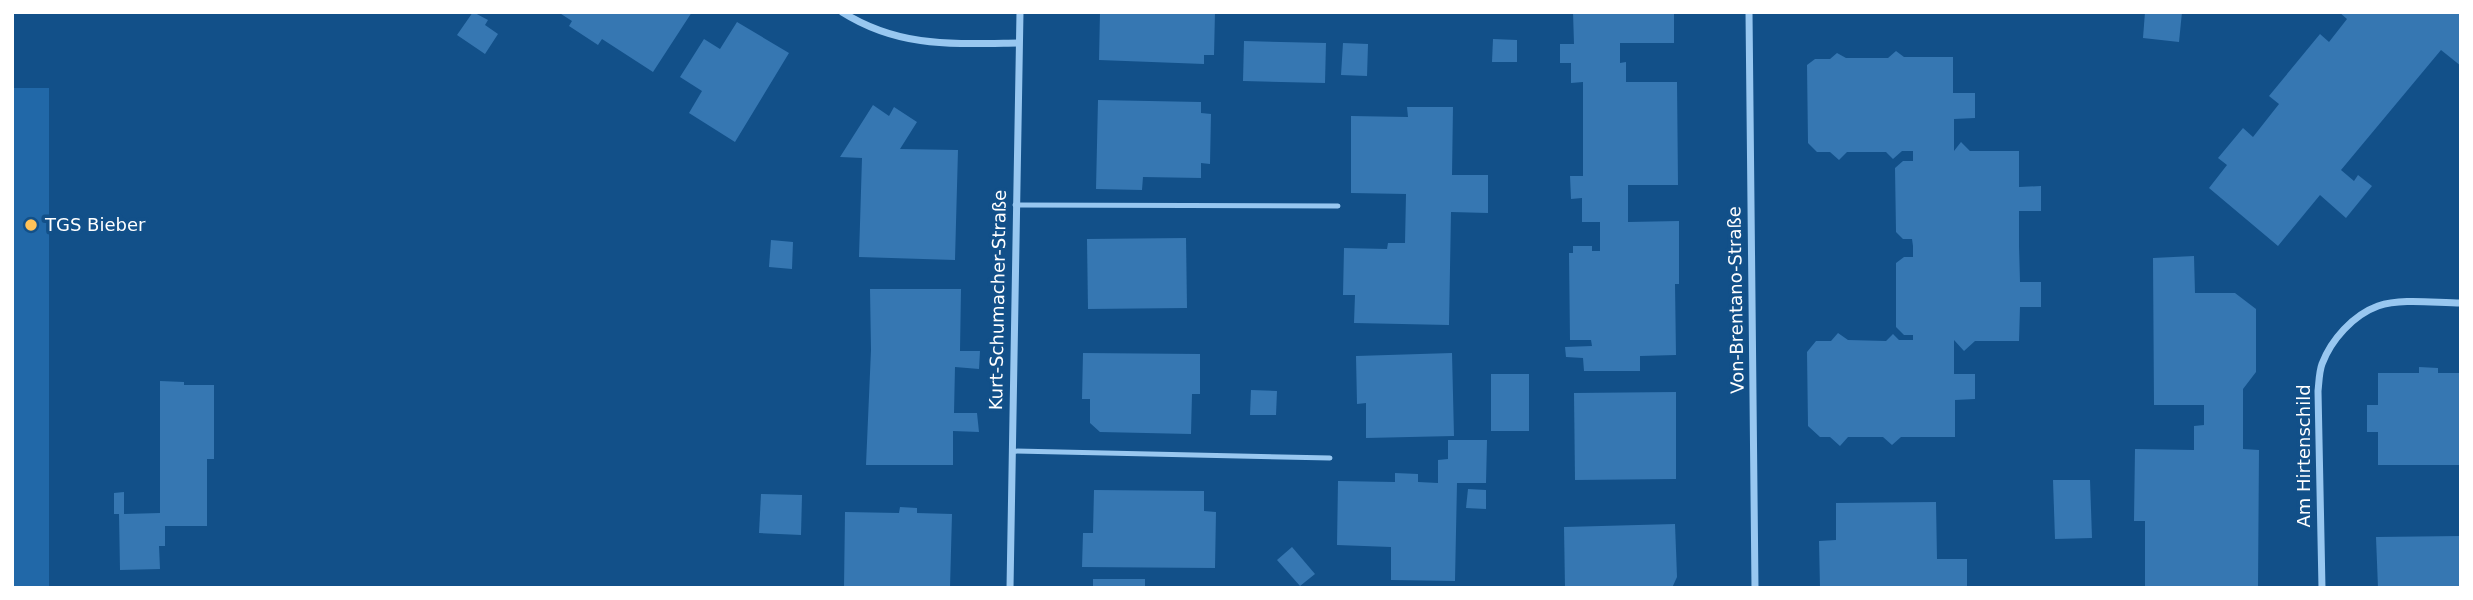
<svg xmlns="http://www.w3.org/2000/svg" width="2473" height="600" viewBox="0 0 2473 600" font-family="'DejaVu Sans',sans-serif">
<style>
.green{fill:#2168a8}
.building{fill:#3677b2}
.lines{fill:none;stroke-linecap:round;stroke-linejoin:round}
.service{stroke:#98c7f0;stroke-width:5}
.minor{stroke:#98c7f0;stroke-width:7}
.poi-dot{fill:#ffc258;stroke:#125089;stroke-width:2.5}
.labels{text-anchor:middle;stroke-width:7;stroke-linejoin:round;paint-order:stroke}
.poi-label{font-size:18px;fill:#fff;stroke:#125089;text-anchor:start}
.street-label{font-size:18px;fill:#fff;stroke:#125089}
</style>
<rect width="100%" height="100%" fill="#125089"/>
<rect class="green" x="12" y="88" width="37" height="500"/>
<g class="building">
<path d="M473 12 488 20 485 25 498 34 485 54 457 35Z"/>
<path d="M558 12H692L653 72 602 39 598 45 569 26 572 21Z"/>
<path d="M1100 12H1215L1214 55H1204V64L1099 60Z"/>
<path d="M1573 12H1674V43H1620V63L1626 62V82H1677L1678 185H1628V222L1679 221V284H1675L1676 355 1640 356V371H1584L1583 358 1566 357 1565 347 1592 346 1591 340H1570L1569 253H1573V246H1592V251H1600V222H1582V198L1571 199 1570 176H1583V82L1571 83V63H1560V44H1574Z"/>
<path d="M2145 12H2182L2179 42 2143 38Z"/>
<path d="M2339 12H2461V66L2441 50 2341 170 2354 181 2358 175 2372 186 2346 218 2320 195 2278 246 2209 188 2227 165 2218 158 2243 128 2253 137 2279 104 2269 96 2320 34 2329 42 2347 19Z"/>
<path d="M737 22 789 53 735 142 689 113 702 91 680 77 704 39 720 49Z"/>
<path d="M1493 39 1517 40V62H1492Z"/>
<path d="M1244 41 1326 43 1325 83 1243 81Z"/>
<path d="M1343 43 1368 44 1367 76 1341 75Z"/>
<path d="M1896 51 1904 57H1953V93H1975V118L1954 119V151L1961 142 1970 151H2019V187L2041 186V211H2019V246L2020 282H2041V307H2020L2019 341H1975L1964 351 1954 340V374H1975V399L1955 400V437H1901L1892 445 1883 437H1848L1840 446 1830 437H1820L1808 426 1807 352 1816 341H1831L1838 333 1848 340 1886 341 1893 334 1899 340H1913V335H1904L1896 327V263L1904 257H1913V246L1912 239H1903L1896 232 1895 168 1903 161H1913V151H1902L1893 159 1886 152H1847L1839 160 1830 152H1817L1808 143 1807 65 1815 59H1830L1837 53 1846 58H1888Z"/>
<path d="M1098 100 1201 102V113L1211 114 1210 164 1201 163V178L1143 177 1142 190 1096 189Z"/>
<path d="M873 105 889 116 894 107 917 122 900 149 958 150 955 260 859 257 862 158 840 157Z"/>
<path d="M1407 107H1453L1452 175H1488V213L1451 212 1449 325 1354 323 1355 295H1343L1344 248 1387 249 1388 243H1405L1406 194 1351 193V116L1408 117Z"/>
<path d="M1186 238 1187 308 1088 309 1087 239Z"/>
<path d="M771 240 793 242 792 269 769 267Z"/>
<path d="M2194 256 2195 293H2235L2256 309V372L2243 389V449L2259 450 2258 588H2145V521H2134L2135 449 2194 450V426L2204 425V405H2154L2153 258Z"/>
<path d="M870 289H961L960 351H980L979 369 955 367 954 413H977L979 432 953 431V465H866L871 350Z"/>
<path d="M1083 353 1200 354V394H1192L1191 434 1100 432 1090 423V399H1082Z"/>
<path d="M1452 353 1454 436 1366 438V403L1357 404 1356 356Z"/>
<path d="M2419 367 2438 368V373H2461V465H2378V432H2367V405H2378V373H2419Z"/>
<rect x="1491" y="374" width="38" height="57"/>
<path d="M160 381 184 382V385H214V459H207V526H165V546H159L160 569 120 570 119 514H114V493L124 492V514L160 513Z"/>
<path d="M1251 390 1277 391 1276 415H1250Z"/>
<path d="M1676 392V479L1575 480 1574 393Z"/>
<path d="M1448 440H1487L1486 483H1457L1455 581 1391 580V547L1337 545 1338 481 1395 482V473L1418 474V482L1438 483V460L1448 459Z"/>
<path d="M2053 480H2090L2092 538 2055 539Z"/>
<path d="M1468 489 1486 490V509L1466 508Z"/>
<path d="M1094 490 1204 491V511L1216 512 1215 568 1082 567 1083 533H1093Z"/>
<path d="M761 494 802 495 801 535 759 533Z"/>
<path d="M1936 502 1937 559H1967V588H1820L1819 541 1836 540V503Z"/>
<path d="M900 507 917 508V513L952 514 950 588H844L845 512 899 513Z"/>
<path d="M1675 524 1677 577 1672 588H1565L1564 527Z"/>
<path d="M2461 536V588H2378L2376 537Z"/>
<path d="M1292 547 1315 574 1300 586 1277 560Z"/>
<rect x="1093" y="579" width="52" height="9"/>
</g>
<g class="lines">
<g class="service">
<path d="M1015 205 1338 206"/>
<path d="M1012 451 1330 458"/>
</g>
<g class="minor">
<path d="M842 12C899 48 953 44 1018 43"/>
<path d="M1749 12 1755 588"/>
<path d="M1010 588 1020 12"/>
<path d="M2322 588 2318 391C2319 383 2319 372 2322 364 2331 340 2353 315 2378 306 2402 298 2435 303 2461 303"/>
</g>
</g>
<circle class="poi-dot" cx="31" cy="225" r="7"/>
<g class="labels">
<g class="poi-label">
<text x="45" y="231">TGS Bieber</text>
</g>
<g class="street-label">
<text transform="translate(998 300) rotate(-89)" y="6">Kurt-Schumacher-Straße</text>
<text transform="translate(1736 300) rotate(-91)" y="6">Von-Brentano-Straße</text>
<text transform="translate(2304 456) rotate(-90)" y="6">Am Hirtenschild</text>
</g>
</g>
<rect width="2473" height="600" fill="none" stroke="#ffffff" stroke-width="28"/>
</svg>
